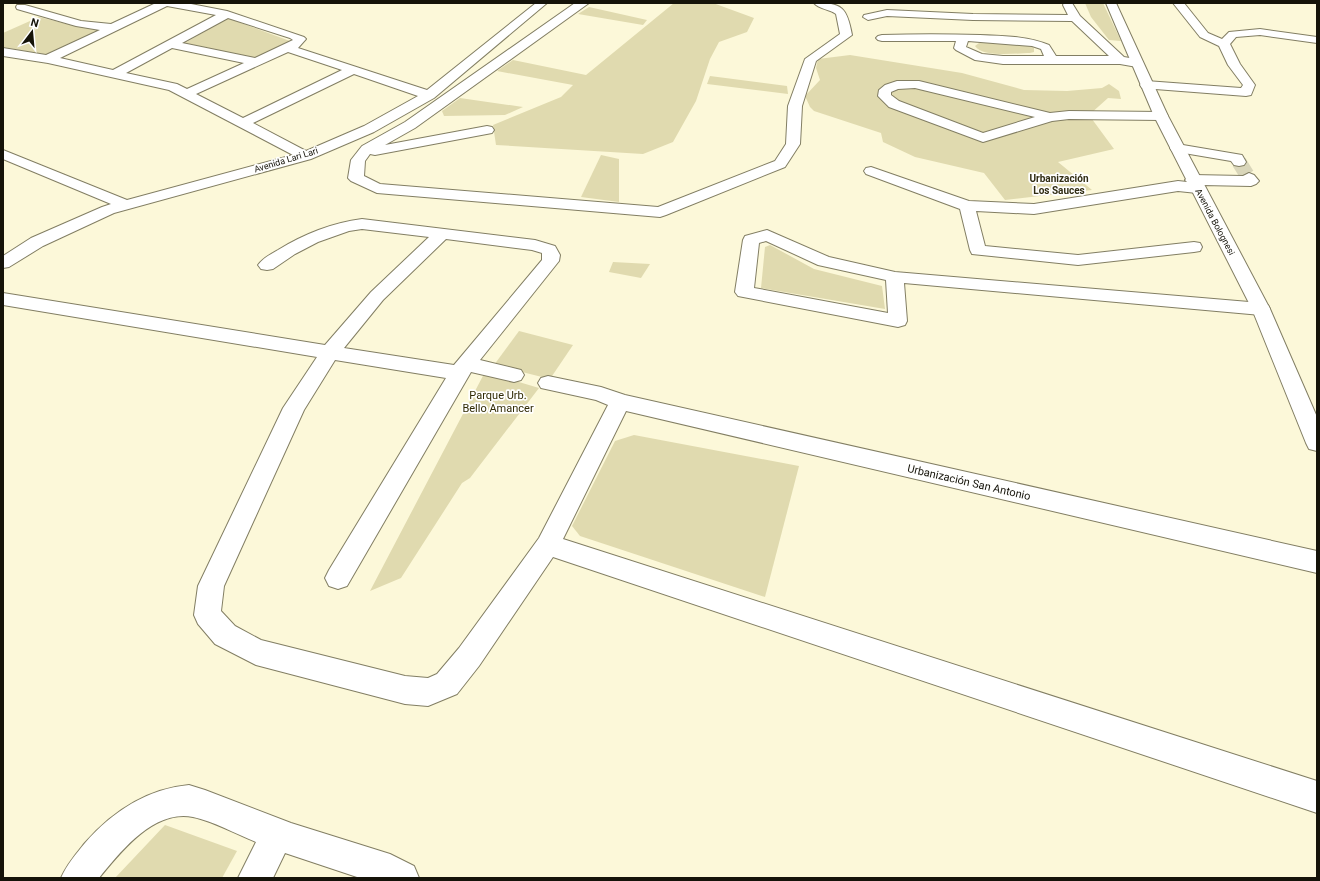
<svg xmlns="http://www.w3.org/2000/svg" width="1320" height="881" viewBox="0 0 1320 881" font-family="Roboto,sans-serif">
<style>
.green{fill:#e0daaf}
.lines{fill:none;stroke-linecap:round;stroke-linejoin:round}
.minor-tunnel{stroke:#d9d6ba;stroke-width:15;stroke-dasharray:15 8;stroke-linecap:butt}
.minor-casing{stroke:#827e63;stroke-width:2}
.major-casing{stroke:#827e63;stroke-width:2}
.minor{fill:#fff;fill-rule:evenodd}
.major{fill:#fff;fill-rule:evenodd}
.labels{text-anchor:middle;stroke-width:3.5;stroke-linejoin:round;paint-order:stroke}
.far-street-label{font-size:9px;fill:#151309;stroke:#fff}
.far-neighbourhood-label{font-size:10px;font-weight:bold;fill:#312d14;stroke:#fff}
.park-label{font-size:11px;fill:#302a04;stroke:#fff}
.street-label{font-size:11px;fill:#151309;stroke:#fff}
</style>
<rect width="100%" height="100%" fill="#fcf8d9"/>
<g class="green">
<path d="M674 3H713L754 18 747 32 719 42 710 59 696 101 673 142 643 154 496 145 493 125 561 97 573 85 497 71 513 60 586 75Z"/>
<path d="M1085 3H1103L1121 41 1109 40 1091 17Z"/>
<path d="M589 7 647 20 643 25 578 14Z"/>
<path d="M39 17 71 25 102 29 48 55 3 47V33Z"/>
<path d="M228 18 290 41 287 44 256 58 185 43Z"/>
<path d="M979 43C996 43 1020 38 1034 48V52L1030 53C1017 53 983 58 975 46Z"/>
<path d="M850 55 962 73 1024 90 1067 91 1102 88 1109 84 1119 91 1121 99 1108 98 1089 115 1114 149 1058 162 1092 190 1005 200 984 173 915 157 883 142 881 133 814 111 810 107 805 96 820 80 816 68 818 59Z"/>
<path d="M710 76 787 86 788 94 707 84Z"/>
<path d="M460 98 523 107 505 115 444 116 442 111Z"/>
<path d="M601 155 619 159V202L581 197Z"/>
<path d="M770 245 814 269 882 286 885 309 761 288 765 247Z"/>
<path d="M613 262 650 264 641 278 609 272Z"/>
<path d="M519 331 573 345 550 379 494 365Z"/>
<path d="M485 372 539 388 470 478 462 483 401 578 370 591Z"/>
<path d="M634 435 799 466 765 597 580 536 572 526 615 441Z"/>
<path d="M165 825 237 851 222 878H115Z"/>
</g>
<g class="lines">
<path class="minor-tunnel" d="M1239 162 1249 178"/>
<g class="minor-casing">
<g id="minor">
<path d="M156 3H186L227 11 304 37 306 39 298 48 427 90 536 3H547L434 98 374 132 311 159 114 213 43 246 9 267 3 268V256L31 238 102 207 111 204 3 159V150L127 200 293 155 169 90 48 63 3 56V48L46 55 100 30 76 26 17 9 16 7 17 5H25L81 21 111 24ZM167 6 216 15 113 70 60 58ZM228 18 290 38 293 40 255 58 182 43ZM172 48 244 63 187 89 177 84 126 73ZM288 52 342 70 243 118 196 94ZM354 74 418 96 364 126 306 151 253 123Z"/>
<path d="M575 3H589L415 128 385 145 487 126 492 127 494 130 492 133 375 155 370 154 365 161 364 176 380 184 658 207 775 161 786 144 788 106 805 59 840 34 836 14C829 9 819 9 814 3 842 3 847 7 852 35L816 61 802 106 800 144 785 167 666 215 660 217 377 193 351 181 348 178 351 160 362 146 405 122Z"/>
<path d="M1064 3H1072L1080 16 1124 57 1141 60 1143 63 1141 66 1137 67 1120 64H1003L975 60 956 50 954 48 956 41H882L878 40 876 38 878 36 882 35C915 34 947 34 980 35 1003 36 1027 36 1049 45L1056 56H1109L1072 21 973 20 887 16 868 20 863 17 864 15 887 10 973 14 1068 15 1063 5ZM968 41 1032 46 1041 49 1044 56H1003L982 54 966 47Z"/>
<path d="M1173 3H1184L1208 33 1222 39 1229 32 1260 29 1317 37V43L1260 35 1236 37 1230 44 1240 64 1255 85 1251 95 1246 96 1142 88 1140 85 1142 82 1146 81 1241 88 1243 85 1228 65 1219 46 1200 37Z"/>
<path d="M897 81H919L1050 113 1069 111 1161 112 1166 113 1168 116 1166 119 1161 120 1069 119 1052 121 983 142 889 107 878 96 879 90 885 85ZM915 88 919 89 1035 117 983 133 899 101 891 95V92L898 89Z"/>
<path d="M1177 144 1242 155 1246 162 1244 165 1239 166 1234 165 1231 161 1172 151 1170 148 1172 145Z"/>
<path d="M871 167 969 201 1034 204 1178 181 1187 182 1185 180 1188 177 1193 175 1243 176 1249 173 1254 175 1259 181 1256 184 1251 186 1202 185 1205 188 1202 191 1197 193 1178 191 1034 214 976 211 985 246 1078 255 1194 242 1200 243 1202 247 1200 251 1194 252 1078 265 972 254 970 250 960 209 866 174 864 171 866 168Z"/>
<path d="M362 219 535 240 555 246 560 255 559 261 480 360 521 370 524 375 521 380 514 382 471 372 347 586 338 589 329 586 325 578 329 570 446 378 335 360 304 410 224 586 221 611 235 626 261 640 405 676 428 678 437 674 459 648 539 538 608 405 596 400 541 388 538 383 541 378 548 376 601 387 625 395 1317 551V573L626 411 563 539 1317 781V813L553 557 479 666 457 694 428 706 405 704 256 665 215 644 198 624 194 615 198 586 283 408 317 357 3 305V293L325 345 371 292 429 237 362 229 349 231 318 242 295 254 273 269 267 270 261 269 258 265C263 258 271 254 278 250 304 234 332 223 362 219ZM446 239 532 250 542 253V260L454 365 344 348 383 300Z"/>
<path d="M767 230 829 257 895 272 1261 303 1268 305 1270 309 1268 313 1261 315 904 283 907 321 905 325 898 327 738 296 735 292 743 240 745 236ZM766 241 818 265 886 280 888 313 754 288 759 243Z"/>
<path d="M189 785 205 790 291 823 390 854 414 866 419 878H360L285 853 273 878H238L256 842C236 834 213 821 193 817 154 809 120 852 99 878H61C67 864 76 854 85 843 113 811 147 789 189 785Z"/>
</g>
</g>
<g class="major-casing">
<path id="major" d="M1106 3H1116L1168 116 1270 309 1317 417V451L1309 449 1306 443 1252 309 1154 116Z"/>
</g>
<use href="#minor" class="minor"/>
<use href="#major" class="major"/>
</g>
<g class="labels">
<g class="far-street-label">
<text transform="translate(286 160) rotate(-17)" y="3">Avenida Lari Lari</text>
<text transform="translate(1215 222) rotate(62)" y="3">Avenida Bolognesi</text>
</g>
<g class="far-neighbourhood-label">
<text x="1059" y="182">Urbanización<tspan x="1059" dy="12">Los Sauces</tspan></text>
</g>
<g class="park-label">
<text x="498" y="399">Parque Urb.<tspan x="498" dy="13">Bello Amancer</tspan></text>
</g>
<g class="street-label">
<text transform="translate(969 482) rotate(13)" y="4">Urbanización San Antonio</text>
</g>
</g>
<rect width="1320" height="881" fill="none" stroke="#151309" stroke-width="8"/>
<g transform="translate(32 32) rotate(16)" stroke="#ffffff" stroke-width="3" paint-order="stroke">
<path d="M0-3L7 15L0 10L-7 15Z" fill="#151309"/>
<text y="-6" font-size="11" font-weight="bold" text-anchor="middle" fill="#151309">N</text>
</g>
</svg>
